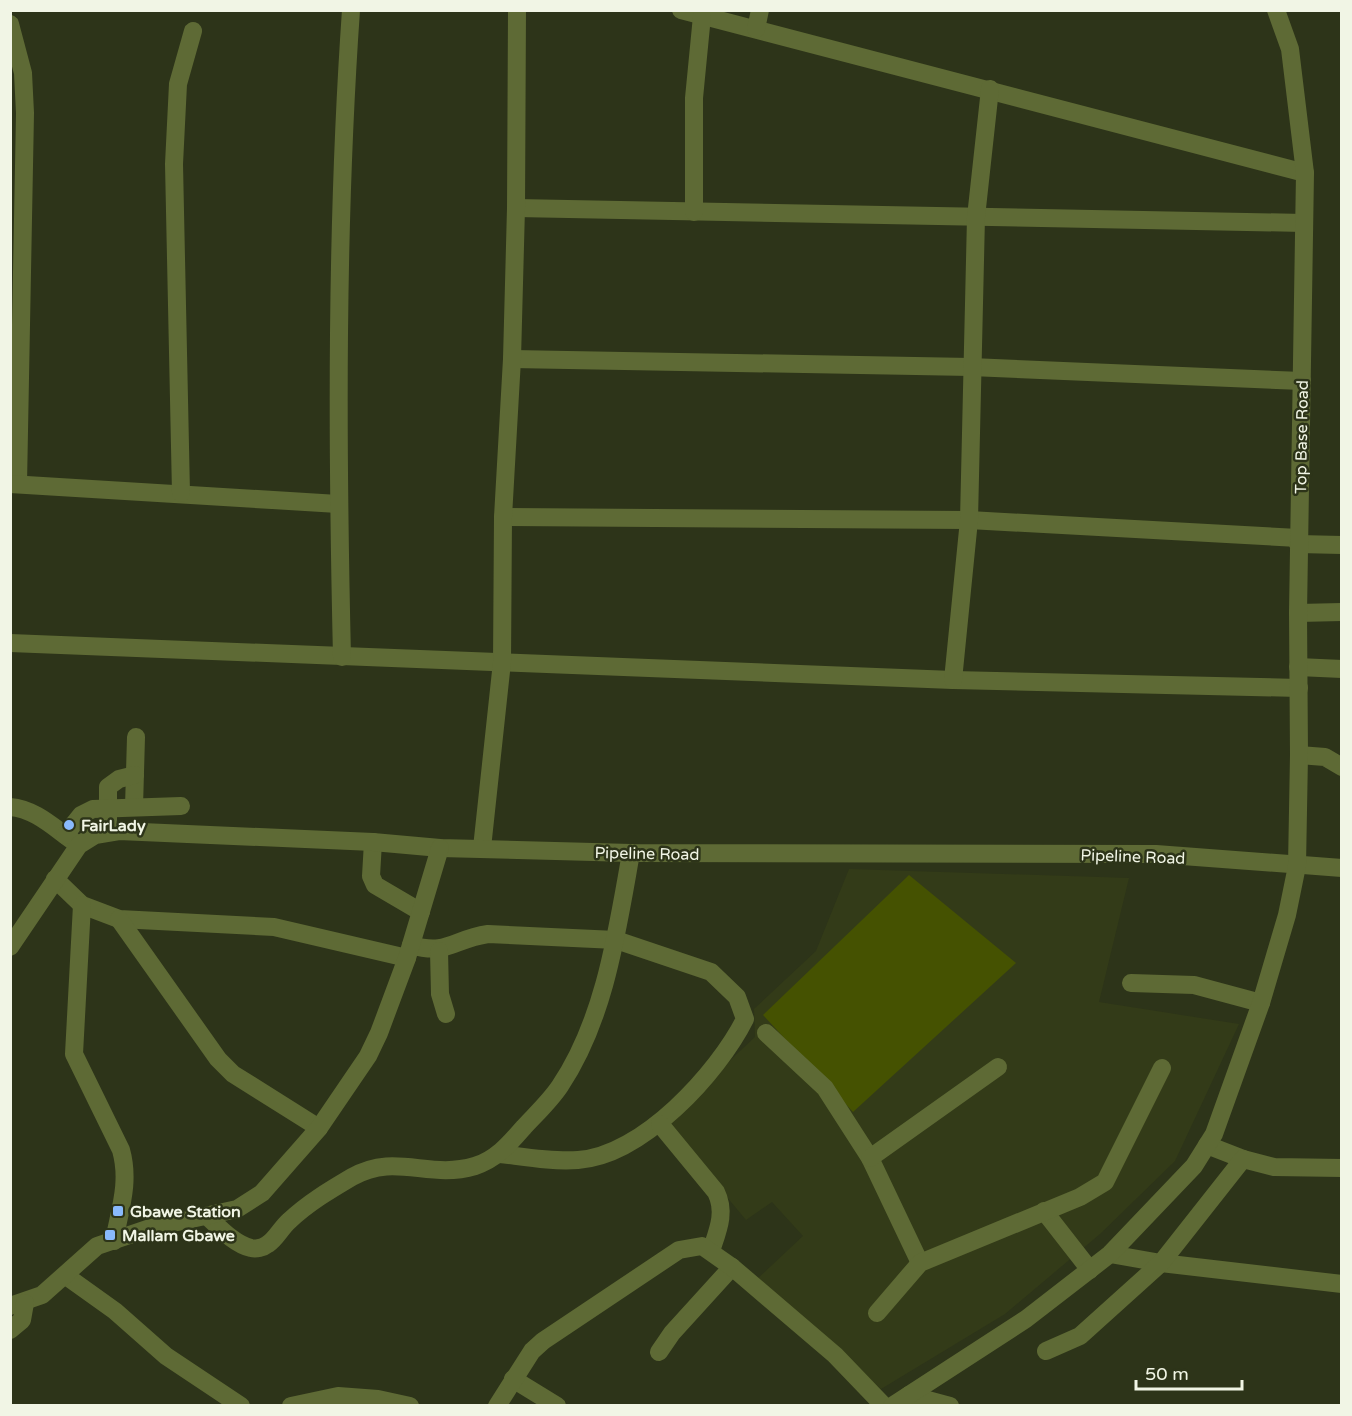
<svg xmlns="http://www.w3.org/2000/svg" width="1352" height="1416" viewBox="0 0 1352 1416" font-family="'Varela Round',sans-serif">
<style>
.built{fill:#333b18}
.green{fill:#455201}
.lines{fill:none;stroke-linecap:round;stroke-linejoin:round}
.minor{stroke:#5e6a35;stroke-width:18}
.poi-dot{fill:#89bafc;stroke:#2d3419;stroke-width:2}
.labels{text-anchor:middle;stroke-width:5;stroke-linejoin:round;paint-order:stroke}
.street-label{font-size:16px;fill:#f1f5e5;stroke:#2d3419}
.poi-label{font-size:16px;font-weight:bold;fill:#f1f5e5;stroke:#2d3419;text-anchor:start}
</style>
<rect width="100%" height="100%" fill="#2d3419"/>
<path class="built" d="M849 869 1129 878 1099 1002 1239 1024 1175 1161 1100 1234 1005 1314 881 1389 754 1282 803 1236 772 1202 746 1220 667 1125 675 1112 755 1037 754 1009 816 951Z"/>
<path class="green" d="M909 875 1016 963 853 1112 763 1015Z"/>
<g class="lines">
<g class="minor">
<path d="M681 10 1305 173"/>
<path d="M10 24 23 73 25 113 18 484"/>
<path d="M756 29 760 10"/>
<path d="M516 208 1304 223"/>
<path d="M694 212V98L702 16"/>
<path d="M512 359 971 367 1302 381"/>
<path d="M10 484 338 504"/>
<path d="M181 493 174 164 178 84 193 31"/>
<path d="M503 517 969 520 1298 538"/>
<path d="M1298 544 1342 545"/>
<path d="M1298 613 1342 612"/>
<path d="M10 643 953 680 1299 688"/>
<path d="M342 657C337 442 336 225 351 10"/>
<path d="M1298 667 1342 669"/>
<path d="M953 680 969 520 976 217 990 89"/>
<path d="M1299 755 1325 757 1342 767"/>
<path d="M10 807C35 809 53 827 73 841"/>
<path d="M134 807 136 737"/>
<path d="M108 820V787L119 779 135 775"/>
<path d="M65 835 81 815 93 809 181 806"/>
<path d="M373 842 371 876 375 885 421 912"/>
<path d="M482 848 502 662 503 517 512 359 516 208 517 10"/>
<path d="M55 879 82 905 119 919 274 927 407 958"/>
<path d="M82 905 74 1054 121 1150C130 1182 120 1209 114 1241"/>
<path d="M119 919 218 1059 233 1074 319 1128"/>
<path d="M411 945C448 956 453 939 488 934L616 940 711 972 737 997 745 1019C718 1073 642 1156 578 1160 553 1162 525 1157 500 1154"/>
<path d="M10 947 79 845 95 835 119 831 373 842 440 848 631 853 1156 854 1342 868"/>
<path d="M439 951 440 994 446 1014"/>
<path d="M1131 983 1194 985 1261 1003"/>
<path d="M766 1033 825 1088 870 1158 920 1263"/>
<path d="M660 1124 716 1192C726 1212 718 1230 711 1251"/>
<path d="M1207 1145 1243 1159"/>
<path d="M870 1158 998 1067"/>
<path d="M1044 1211 1090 1270"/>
<path d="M207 1216C219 1227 234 1244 251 1248 256 1249 263 1248 268 1244 276 1239 281 1228 289 1221 308 1203 330 1190 352 1177 396 1152 428 1180 475 1166 497 1159 510 1143 524 1127 536 1114 550 1101 560 1086 605 1019 617 931 631 853"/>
<path d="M1110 1254 1161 1263 1342 1284"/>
<path d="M66 1276 115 1311 166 1356 241 1406"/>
<path d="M10 1306 42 1295 97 1246 150 1228 237 1209 262 1193 319 1128 368 1056 379 1033 407 958 440 848"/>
<path d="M877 1313 920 1263 1080 1197 1105 1182 1162 1068"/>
<path d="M10 1330 22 1320 25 1303"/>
<path d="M1046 1351 1080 1336 1161 1263 1243 1159 1274 1167 1342 1168"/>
<path d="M659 1352 672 1333 732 1267"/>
<path d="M513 1379 557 1406"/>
<path d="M909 1395 950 1406"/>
<path d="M291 1406 338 1396 378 1399 410 1406"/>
<path d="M497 1406 532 1351 543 1341 679 1250 702 1246 732 1267 835 1355 884 1406"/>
<path d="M892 1406 1026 1319 1110 1254 1194 1166 1214 1134 1261 1003 1287 915 1297 866 1299 755 1298 613 1305 173 1290 49 1276 10"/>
</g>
</g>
<g class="poi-dot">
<circle cx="69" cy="825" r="6"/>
<rect x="112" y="1205" width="12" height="12" rx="3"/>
<rect x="104" y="1229" width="12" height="12" rx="3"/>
</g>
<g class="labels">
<g class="street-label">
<text transform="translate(1301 437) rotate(-89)" y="6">Top Base Road</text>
<text transform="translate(647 853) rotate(1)" y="6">Pipeline Road</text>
<text transform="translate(1133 856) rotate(2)" y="6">Pipeline Road</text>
</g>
<g class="poi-label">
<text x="81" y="831">FairLady</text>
<text x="130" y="1217">Gbawe Station</text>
<text x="122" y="1241">Mallam Gbawe</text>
</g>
</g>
<rect width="1352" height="1416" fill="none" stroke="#f1f5e5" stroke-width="24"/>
<path d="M1136 1380v9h106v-9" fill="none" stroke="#f1f5e5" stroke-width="3"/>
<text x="1145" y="1380" font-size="18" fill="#f1f5e5" stroke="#2d3419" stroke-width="4.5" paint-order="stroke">50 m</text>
</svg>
